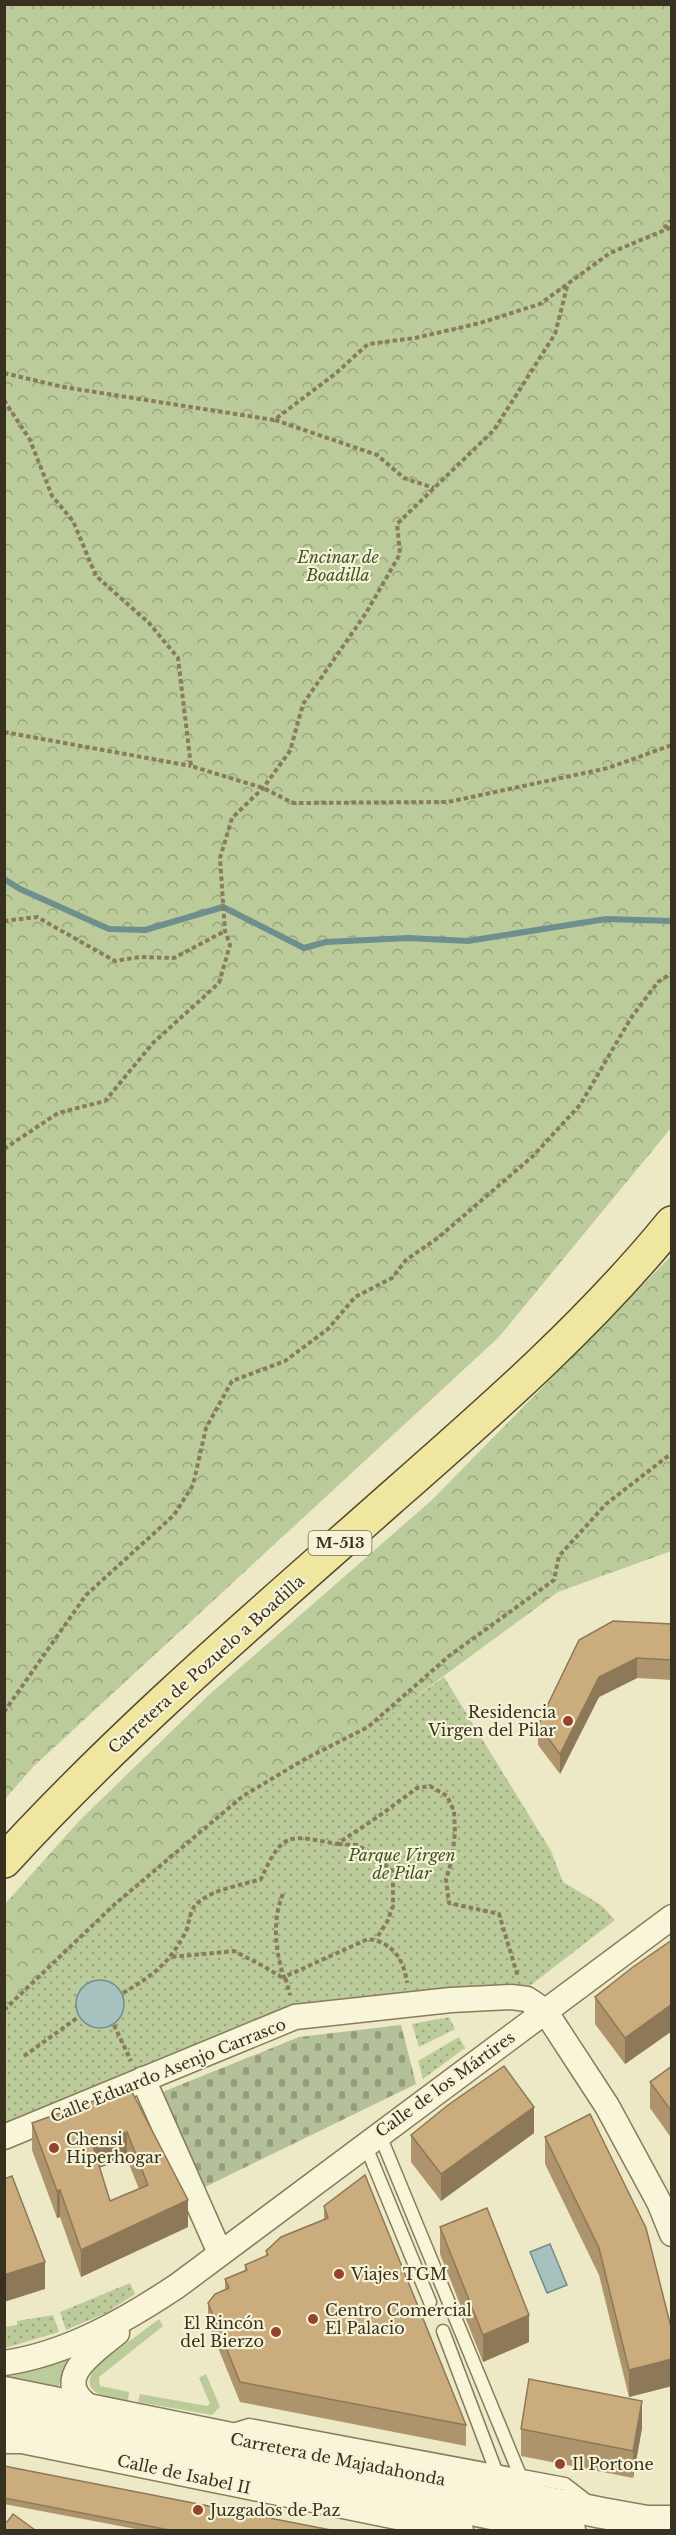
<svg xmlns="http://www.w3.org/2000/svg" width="676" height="2535" viewBox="0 0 676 2535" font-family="'Libre Baskerville',serif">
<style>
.grass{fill:#bccb9a}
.forest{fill:url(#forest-crowns)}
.cemetery{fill:url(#cemetery-stones)}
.park{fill:url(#park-dots)}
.water{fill:#a7c1be;stroke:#6e8f8d;stroke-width:1.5}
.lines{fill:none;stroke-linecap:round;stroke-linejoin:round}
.stream{stroke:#6e8f8d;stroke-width:6}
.service-casing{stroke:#887c5c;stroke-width:15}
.minor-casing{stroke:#887c5c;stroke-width:27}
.tertiary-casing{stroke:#887c5c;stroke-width:33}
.primary-casing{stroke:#564930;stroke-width:36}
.path{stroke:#887c5c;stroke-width:4;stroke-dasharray:4.5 3;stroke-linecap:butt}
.service{stroke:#f8f5d9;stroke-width:12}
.minor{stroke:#f8f5d9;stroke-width:24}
.tertiary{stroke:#f8f5d9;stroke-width:30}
.primary{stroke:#efe69f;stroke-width:33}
.wall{fill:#ae946c;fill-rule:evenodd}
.shaded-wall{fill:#8d7858}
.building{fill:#caac7d;stroke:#8d7858;stroke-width:1.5;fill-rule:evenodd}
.poi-dot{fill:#95422e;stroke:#f5f2d5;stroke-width:2}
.labels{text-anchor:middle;stroke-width:4.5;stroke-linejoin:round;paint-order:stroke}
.shield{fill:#f5f2d5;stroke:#716b56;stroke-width:1.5}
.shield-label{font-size:15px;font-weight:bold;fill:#393120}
.park-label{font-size:16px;font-style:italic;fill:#405427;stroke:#f5f2d5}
.street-label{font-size:16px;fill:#393120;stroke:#f5f2d5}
.poi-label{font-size:16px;fill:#393120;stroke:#f5f2d5;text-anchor:start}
</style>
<defs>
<pattern id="forest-crowns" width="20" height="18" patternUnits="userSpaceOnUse" patternTransform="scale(1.5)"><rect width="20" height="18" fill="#bccb9a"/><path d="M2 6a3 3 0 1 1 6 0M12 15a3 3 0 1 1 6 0" fill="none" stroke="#9aa57d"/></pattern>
<pattern id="cemetery-stones" width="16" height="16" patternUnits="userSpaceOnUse" patternTransform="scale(1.5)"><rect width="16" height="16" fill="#b4c099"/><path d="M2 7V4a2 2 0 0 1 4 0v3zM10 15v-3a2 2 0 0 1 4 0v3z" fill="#939d7c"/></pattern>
<pattern id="park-dots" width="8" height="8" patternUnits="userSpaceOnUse" patternTransform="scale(1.5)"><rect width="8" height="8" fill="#bccb9a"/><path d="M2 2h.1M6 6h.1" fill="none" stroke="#9aa57d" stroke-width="1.8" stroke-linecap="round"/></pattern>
</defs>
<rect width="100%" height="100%" fill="#ede9c6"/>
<g class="grass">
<path d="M159 2319 163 2326 99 2377 100 2386 129 2392 128 2401C108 2397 76 2395 96 2366Z"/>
<path d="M67 2358 69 2360 62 2372 58 2390 5 2383V2374Z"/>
<path d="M206 2374 220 2407 212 2415 138 2402 140 2394 207 2406 210 2404 199 2378Z"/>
</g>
<g class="forest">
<path d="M5 4 671 5V1128L499 1337 33 1767 5 1799Z"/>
<path d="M671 1256V1551L558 1592 366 1733 44 1979 5 2014V1904L80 1820 211 1693 432 1500Z"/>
</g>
<path class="cemetery" d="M401 2025 416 2084 205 2187 160 2093 299 2037Z"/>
<g class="park">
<path d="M444 1677 551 1851 563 1882 601 1905 615 1920 522 1992 296 2010 5 2130 4 2014 129 1896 247 1797 364 1733Z"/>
<path d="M449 2017 455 2029 419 2047 412 2024Z"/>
<path d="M459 2037 465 2048 423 2079 418 2061Z"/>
<path d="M130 2283 135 2294 106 2313 66 2330 60 2312Z"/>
<path d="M53 2315 59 2332 5 2348V2327L17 2325V2321Z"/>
</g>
<g class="water">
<circle cx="100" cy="2004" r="24"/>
<path d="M550 2244 567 2285 547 2293 530 2252Z"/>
</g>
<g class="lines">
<path class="stream" d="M4 879 20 889 109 929 145 930 223 907 304 948 326 942 408 938 468 941 606 919 672 921"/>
<g class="service-casing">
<g id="service">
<path d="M379 2133 520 2475"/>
<path d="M365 2144 430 2302"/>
<path d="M443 2331 496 2471"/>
<path d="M233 2430 249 2425 565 2484 587 2501"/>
</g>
</g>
<g class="minor-casing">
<g id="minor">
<path d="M143 2079 220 2253"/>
<path d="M4 2137 295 2017 451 2000 511 1997 527 1999 545 2011 607 2106 659 2202 672 2234"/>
<path d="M4 2363C67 2354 126 2320 177 2286L672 1917"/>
<path d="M91 2408C49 2380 92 2353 117 2333"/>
<path d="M4 2441H22L461 2530"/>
</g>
</g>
<g class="tertiary-casing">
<g id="tertiary">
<path d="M4 2392 602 2513 647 2521H672"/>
<path d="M4 2415 570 2530"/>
</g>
</g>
<g class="primary-casing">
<path id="primary" d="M4 1861C124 1730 258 1616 390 1499 489 1412 589 1325 672 1223"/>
</g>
<g class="path">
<path d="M664 228 672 220"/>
<path d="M4 373 63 387 274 420 335 374 368 344 415 338 480 323 540 304 610 253 672 227"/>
<path d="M4 400 30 440 52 496 73 521 96 576 149 623 178 658 191 766 263 788 293 803 448 802 608 768 672 745"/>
<path d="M275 420 377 455 404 478 434 488"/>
<path d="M4 732 191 766"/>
<path d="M4 921 37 917 115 961 140 957 174 958 225 931"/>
<path d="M4 1149 58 1113 105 1101 153 1043 219 983 230 945 225 931 220 858 232 818 263 788 290 751 303 704 366 613 400 554 397 524 494 430 555 334 568 283"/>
<path d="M4 1712 86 1595 174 1515 193 1485 206 1428 232 1381 285 1361 328 1329 355 1297 392 1278 406 1260 439 1237 533 1156 580 1105 631 1018 658 982 672 973"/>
<path d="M338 1844 357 1845 374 1855 393 1872V1906L387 1922 376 1939"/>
<path d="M283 1894C272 1920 275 1951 284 1977"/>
<path d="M172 1957 234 1951 265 1967 286 1980 290 1995"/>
<path d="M286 1980 284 1977 368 1939C393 1942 404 1960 407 1983"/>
<path d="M123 1993C152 1976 169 1964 185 1933 189 1926 189 1914 194 1907 208 1889 241 1886 261 1879 283 1830 289 1835 337 1844L379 1816 417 1788 430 1786 447 1796 454 1811 455 1832 452 1860 446 1879 449 1903 499 1914 518 1977"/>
<path d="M4 2010 115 1904 243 1796 305 1759 368 1727 449 1656 554 1580 559 1556 606 1504 672 1453"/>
<path d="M114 2025 131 2061"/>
<path d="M24 2056 77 2018"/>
</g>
<use href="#service" class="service"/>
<use href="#minor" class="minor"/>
<use href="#tertiary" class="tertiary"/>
<use href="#primary" class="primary"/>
</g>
<g class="wall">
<path d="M672 1624V1680L637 1678 599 1697 560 1774 538 1745V1725Z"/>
<path d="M672 1940V2031L625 2064 595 2024V1997Z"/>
<path d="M672 2066V2139L650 2108V2082Z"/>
<path d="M130 2088 188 2227 81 2277 60 2217 57 2218 32 2150V2123ZM127 2159 139 2189 110 2201 100 2167Z"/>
<path d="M534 2133 441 2201 411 2162V2135Z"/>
<path d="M545 2137 672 2331V2386L629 2397 599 2275 545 2164Z"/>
<path d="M324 2206 466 2425V2446L240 2402 208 2323V2303L225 2290V2279L245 2271V2265L266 2256V2251L324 2220Z"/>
<path d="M440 2227 529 2342 483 2362 440 2254Z"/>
<path d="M642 2428 633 2478 521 2456V2429Z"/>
<path d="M4 2466 331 2530H141L4 2504Z"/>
</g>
<g class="shaded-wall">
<path d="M637 1658V1678L599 1697 560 1774V1754L599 1677Z"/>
<path d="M672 2004V2031L625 2064V2038Z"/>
<path d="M534 2107V2133L441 2201V2174Z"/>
<path d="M127 2132V2159L92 2170V2143Z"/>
<path d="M60 2190V2217L57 2218V2191Z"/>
<path d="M188 2200V2227L81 2277V2250Z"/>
<path d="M45 2262V2289L4 2302V2275Z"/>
<path d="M529 2315V2342L483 2362V2335Z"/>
<path d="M672 2359V2386L629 2397V2370Z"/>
<path d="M642 2401V2428L633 2478V2451Z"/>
</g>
<g class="building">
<path d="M613 1621 672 1624V1660L637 1658 599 1677 560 1754 538 1725 579 1640Z"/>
<path d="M672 1940V2004L625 2038 595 1997 633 1967Z"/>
<path d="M504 2066 534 2107 441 2174 411 2135 448 2105Z"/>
<path d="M672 2066V2112L650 2082Z"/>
<path d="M130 2088 188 2200 81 2250 60 2190 57 2191 32 2123ZM127 2132 148 2185 110 2201 92 2143Z"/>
<path d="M590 2114 646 2228 672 2331V2359L629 2370 599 2248 545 2137Z"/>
<path d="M365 2175 466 2425 240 2382 208 2303 215 2294 229 2288 225 2279 247 2270 245 2265 268 2255 266 2251 281 2237 328 2218 324 2206Z"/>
<path d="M12 2176 45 2262 4 2275V2179Z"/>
<path d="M487 2208 529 2315 483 2335 440 2227Z"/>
<path d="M529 2379 642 2401 633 2451 521 2429Z"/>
<path d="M4 2466 331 2530H169L4 2498Z"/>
<path d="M13 2514 35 2530H4V2522H7Z"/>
</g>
<g class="poi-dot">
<circle cx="568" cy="1721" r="6"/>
<circle cx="54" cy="2148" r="6"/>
<circle cx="339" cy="2274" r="6"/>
<circle cx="313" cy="2319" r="6"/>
<circle cx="276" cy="2332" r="6"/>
<circle cx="560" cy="2464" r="6"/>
<circle cx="198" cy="2510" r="6"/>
</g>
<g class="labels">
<rect class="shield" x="308.5" y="1531" width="63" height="24" rx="4.5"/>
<g class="shield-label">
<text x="340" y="1548">M-513</text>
</g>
<g class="park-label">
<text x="338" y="563">Encinar de<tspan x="338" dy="18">Boadilla</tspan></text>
<text x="402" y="1861">Parque Virgen<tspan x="402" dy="18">de Pilar</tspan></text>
</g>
<g class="street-label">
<text transform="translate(206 1664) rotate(-42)" y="6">Carretera de Pozuelo a Boadilla</text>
<text transform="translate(168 2070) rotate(-22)" y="6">Calle Eduardo Asenjo Carrasco</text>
<text transform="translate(445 2084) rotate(-36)" y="6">Calle de los Mártires</text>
<text transform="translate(338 2459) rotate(11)" y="6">Carretera de Majadahonda</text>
<text transform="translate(184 2474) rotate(12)" y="6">Calle de Isabel II</text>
</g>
<g class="poi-label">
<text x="556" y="1718" text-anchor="end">Residencia<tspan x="556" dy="18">Virgen del Pilar</tspan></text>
<text x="66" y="2145">Chensi<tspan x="66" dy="18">Hiperhogar</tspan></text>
<text x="351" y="2280">Viajes TGM</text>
<text x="325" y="2316">Centro Comercial<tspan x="325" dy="18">El Palacio</tspan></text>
<text x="264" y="2329" text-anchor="end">El Rincón<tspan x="264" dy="18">del Bierzo</tspan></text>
<text x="572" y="2470">Il Portone</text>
<text x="210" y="2516">Juzgados de Paz</text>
</g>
</g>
<rect width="676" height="2535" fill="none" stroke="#393120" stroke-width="12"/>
</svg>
